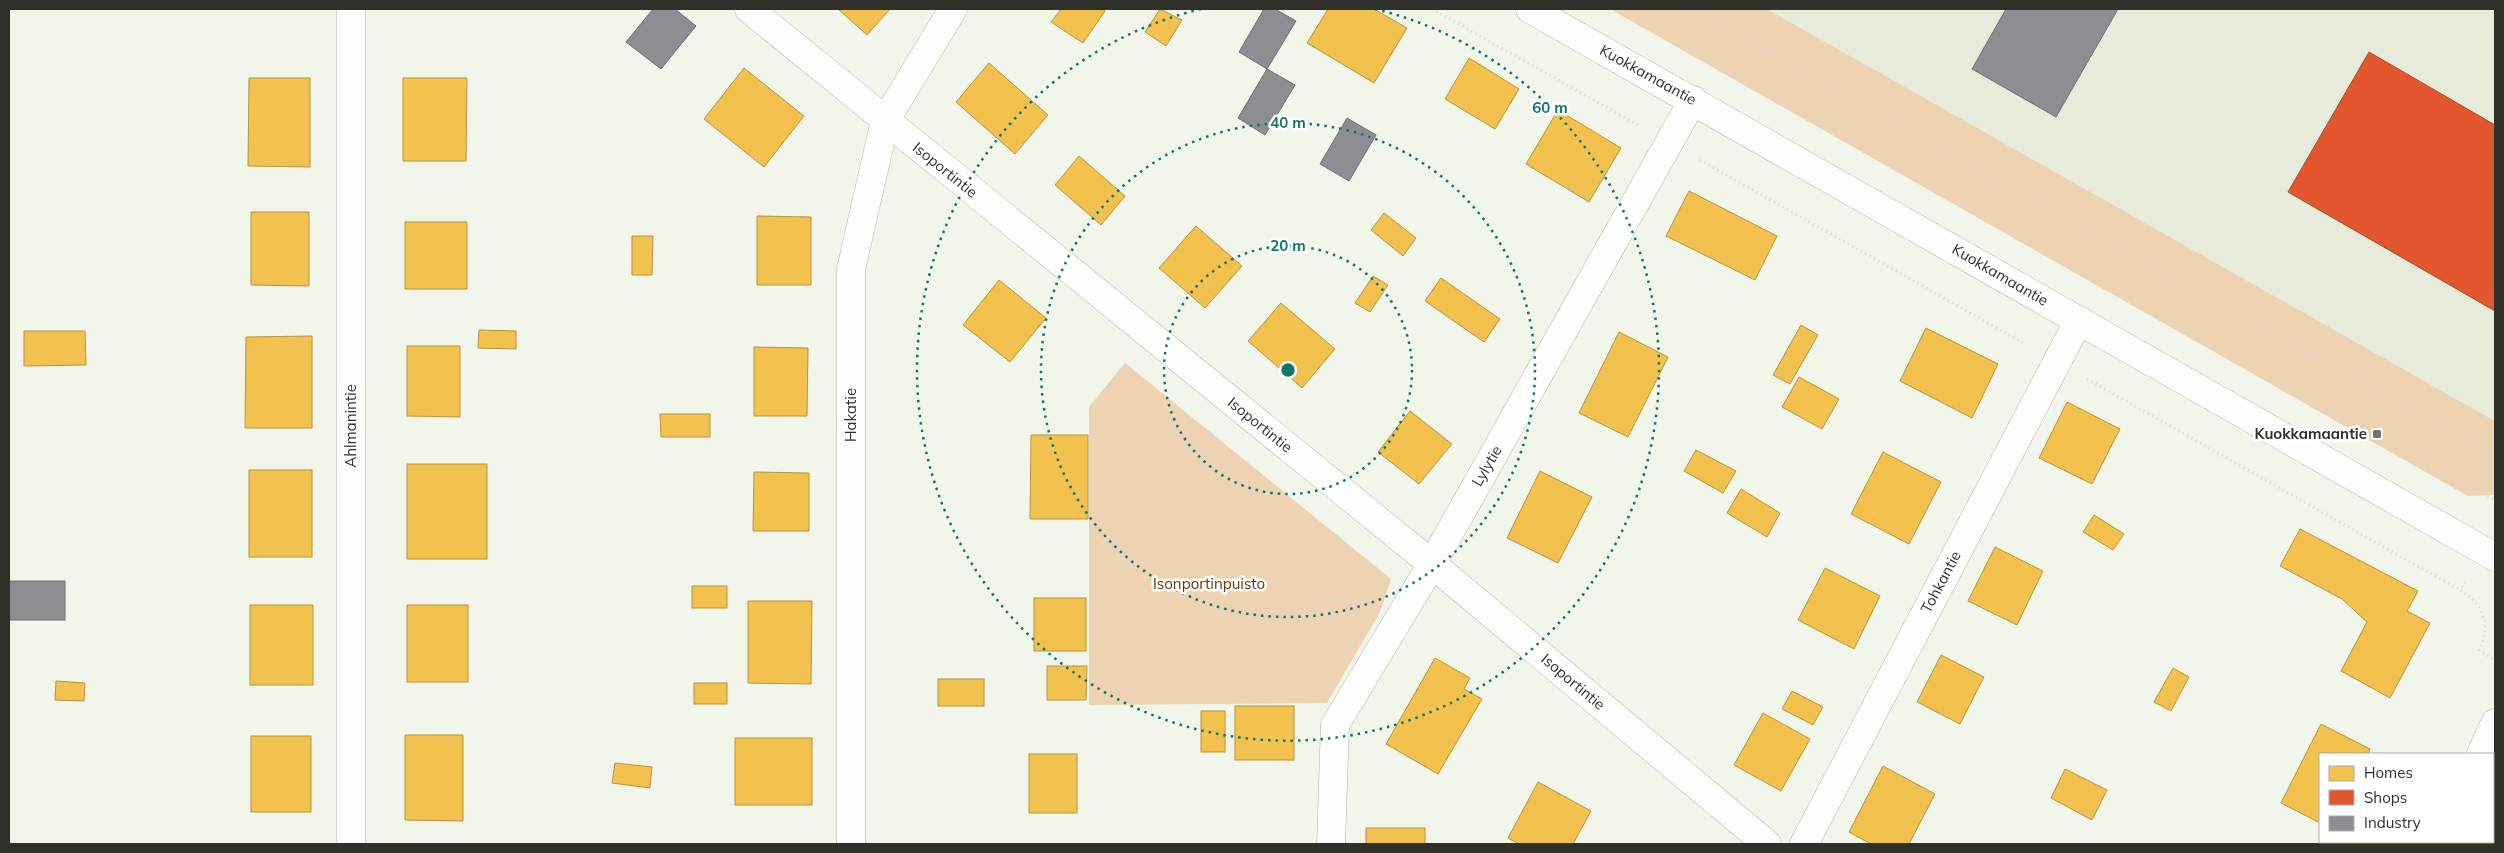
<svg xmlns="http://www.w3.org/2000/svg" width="2504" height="853" viewBox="0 0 2504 853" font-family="Mulish,sans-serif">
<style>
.built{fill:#e7ebd9}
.green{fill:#edd3b1}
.homes{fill:#f2c14e;stroke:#b79643}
.shops{fill:#e4572e;stroke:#ad4b2c}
.industry{fill:#8d8d92;stroke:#707172}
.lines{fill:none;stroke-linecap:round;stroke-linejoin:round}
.minor-casing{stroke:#b7b8b1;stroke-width:29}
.tertiary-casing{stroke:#b7b8b1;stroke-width:29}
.secondary-casing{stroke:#b7b8b1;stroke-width:29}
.path{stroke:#d9dbd7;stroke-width:3;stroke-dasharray:1 4;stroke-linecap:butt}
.minor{stroke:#fdfefc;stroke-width:28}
.tertiary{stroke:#fdfefc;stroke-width:28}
.secondary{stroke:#fdfefc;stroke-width:28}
.ring{fill:none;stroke:#0f766e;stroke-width:2.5;stroke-dasharray:2.5 5}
.poi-dot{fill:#73756d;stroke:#fff;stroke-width:2}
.labels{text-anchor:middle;stroke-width:5;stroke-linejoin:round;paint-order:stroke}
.street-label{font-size:15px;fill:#2e3029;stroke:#fff}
.poi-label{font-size:15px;font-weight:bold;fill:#2e3029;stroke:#fff;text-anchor:end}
.park-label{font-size:15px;fill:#613a00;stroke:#fff}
.centre{fill:#0f766e;stroke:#fff;stroke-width:2.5}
.ring-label{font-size:15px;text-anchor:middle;font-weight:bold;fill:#0f766e;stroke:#fff;stroke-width:5;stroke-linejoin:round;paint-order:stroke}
</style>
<rect width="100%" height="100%" fill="#f2f5ea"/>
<path class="built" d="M1767 9H2495V421Z"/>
<g class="green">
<path d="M1610 9H1767L2495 421V495L2468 496Z"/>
<path d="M1125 363 1391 579 1380 612 1327 703 1089 705V407Z"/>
</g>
<g class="homes">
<path d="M838 9H890L867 35Z"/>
<path d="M1061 9H1102L1105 11 1083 43 1051 22Z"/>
<path d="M1160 9 1182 20 1166 46 1145 32Z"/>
<path d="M1328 9H1374L1407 28 1374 83 1307 43Z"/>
<path d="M1469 58 1519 89 1495 129 1445 99Z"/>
<path d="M989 63 1048 115 1015 154 956 102Z"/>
<path d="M744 68 804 116 764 167 704 119Z"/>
<path d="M249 78H310V167L248 166Z"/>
<path d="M403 78H467L466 161H403Z"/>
<path d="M1558 110 1621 148 1589 202 1526 164Z"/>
<path d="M1079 156 1125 196 1101 225 1055 185Z"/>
<path d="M1689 191 1777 236 1755 280 1666 236Z"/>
<path d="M251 212H309V286L251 285Z"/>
<path d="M1384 213 1416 238 1403 256 1371 230Z"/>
<path d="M757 216 811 217V285H757Z"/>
<rect x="405" y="222" width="62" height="67"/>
<path d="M1196 226 1242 266 1205 308 1159 268Z"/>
<path d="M632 236H653L652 275H632Z"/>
<path d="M1373 276 1388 285 1370 312 1355 303Z"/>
<path d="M1441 278 1500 319 1484 342 1425 301Z"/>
<path d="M999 280 1046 318 1010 362 963 325Z"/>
<path d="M1281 303 1335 349 1302 388 1248 341Z"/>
<path d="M1801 325 1818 335 1790 384 1773 375Z"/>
<path d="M1926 328 1998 364 1972 418 1900 381Z"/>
<path d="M479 330 516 331V349L478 348Z"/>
<path d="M24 331H85L86 365 24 366Z"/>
<path d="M1619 332 1668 357 1628 437 1579 413Z"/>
<path d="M312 336V428H245L246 337Z"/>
<path d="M407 346H460V417L407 416Z"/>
<path d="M754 347 808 348 807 416H754Z"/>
<path d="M1799 377 1839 399 1822 429 1782 407Z"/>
<path d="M2067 402 2120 429 2092 484 2039 458Z"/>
<path d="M1410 411 1452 444 1419 484 1378 452Z"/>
<path d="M660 414H710V437H661Z"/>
<path d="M1031 435H1088V519H1030Z"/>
<path d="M1696 450 1736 471 1723 493 1684 471Z"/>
<path d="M1883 452 1941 482 1909 544 1851 514Z"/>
<rect x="407" y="464" width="80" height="95"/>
<rect x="249" y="470" width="63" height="87"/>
<path d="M1540 471 1592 497 1558 563 1507 538Z"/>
<path d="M754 472 809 473V531H753Z"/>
<path d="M1741 489 1780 513 1767 537 1727 513Z"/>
<path d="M2094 515 2124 534 2113 550 2083 532Z"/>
<path d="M2300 529 2418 591 2407 611 2430 623 2390 698 2341 671 2367 622 2342 599 2280 566Z"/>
<path d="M1995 547 2043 571 2017 625 1968 601Z"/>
<path d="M1825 568 1880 596 1854 649 1798 620Z"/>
<rect x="692" y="586" width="35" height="22"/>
<rect x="1034" y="598" width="52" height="53"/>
<path d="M748 601H812L811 684 748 683Z"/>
<rect x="250" y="605" width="63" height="80"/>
<rect x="407" y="605" width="61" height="77"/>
<path d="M1941 655 1984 677 1960 724 1917 702Z"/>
<path d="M1435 658 1470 678 1464 689 1482 699 1438 774 1386 744Z"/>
<path d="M1047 666H1087L1086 700H1047Z"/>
<path d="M2173 668 2189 677 2171 711 2154 702Z"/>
<rect x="938" y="679" width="46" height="27"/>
<path d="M56 681 85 683 84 701 55 700Z"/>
<rect x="694" y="683" width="33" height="21"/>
<path d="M1792 691 1823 707 1813 725 1782 709Z"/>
<rect x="1235" y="706" width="59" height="54"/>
<rect x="1201" y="711" width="24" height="41"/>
<path d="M1763 713 1810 739 1781 791 1734 765Z"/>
<path d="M2321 724 2370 749 2368 754H2320V823L2281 803Z"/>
<path d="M405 735H463V821L405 820Z"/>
<rect x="251" y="736" width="60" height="76"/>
<rect x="735" y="738" width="77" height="67"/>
<rect x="1029" y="754" width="48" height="59"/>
<path d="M615 763 652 767 650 788 612 783Z"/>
<path d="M1883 766 1935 794 1909 844H1871L1849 832Z"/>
<path d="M2065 769 2107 790 2092 820 2051 798Z"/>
<path d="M1538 782 1591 811 1573 844H1519L1508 838Z"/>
<rect x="1366" y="828" width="59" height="16"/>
</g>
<path class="shops" d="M2369 52 2495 125V311L2288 192Z"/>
<g class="industry">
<path d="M653 9H675L696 26 661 69 626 42Z"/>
<path d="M1264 9H1275L1296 21 1267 69 1239 52Z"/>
<path d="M2006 9H2118L2056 117 1972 69Z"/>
<path d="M1267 69 1295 85 1265 135 1238 118Z"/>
<path d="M1347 118 1376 135 1349 181 1320 164Z"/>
<rect x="9" y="581" width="56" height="39"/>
</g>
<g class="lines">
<g class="minor-casing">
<g id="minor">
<path d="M749 9 1432 564 1767 844"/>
<path d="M851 844V269L885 121 953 9"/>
<path d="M1331 844 1335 725 1432 564 1693 100"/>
<path d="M1804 844 2079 320"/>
</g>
</g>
<g class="tertiary-casing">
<path id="tertiary" d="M351 844V9"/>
</g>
<g class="secondary-casing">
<g id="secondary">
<path d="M1530 9 2495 557"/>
<path d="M2481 754 2495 723"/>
<path d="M2440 844 2441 842"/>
</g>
</g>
<g class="path">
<path d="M1432 9 1638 125"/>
<path d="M1694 9 1936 147 2495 454"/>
<path d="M1700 160 2025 344"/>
<path d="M2087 379 2460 590"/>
<path d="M2379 390 2361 426 2495 500"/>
<path d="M1208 476 1224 440"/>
<path d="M2465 582 2460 590C2484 606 2492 623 2479 650L2495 660"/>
<path d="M1302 597 1368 601"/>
<path d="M1291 656 1316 687"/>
</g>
<use href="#minor" class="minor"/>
<use href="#tertiary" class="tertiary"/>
<use href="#secondary" class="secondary"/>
</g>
<g class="ring">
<circle cx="1288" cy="370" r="124"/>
<circle cx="1288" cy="370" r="247"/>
<path d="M1375 9A371 371 0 1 1 1201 9"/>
</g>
<rect class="poi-dot" x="2372" y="429" width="10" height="10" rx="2.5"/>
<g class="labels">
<g class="street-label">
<text transform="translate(1648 75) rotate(29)" y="5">Kuokkamaantie</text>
<text transform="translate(945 170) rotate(39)" y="5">Isoportintie</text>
<text transform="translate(2000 275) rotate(30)" y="5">Kuokkamaantie</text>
<text transform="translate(851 415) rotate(-90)" y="5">Hakatie</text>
<text transform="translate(1260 425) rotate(39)" y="5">Isoportintie</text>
<text transform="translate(351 426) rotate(-90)" y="5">Ahlmanintie</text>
<text transform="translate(1487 466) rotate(-60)" y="5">Lylytie</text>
<text transform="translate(1941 582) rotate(-62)" y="5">Tohkantie</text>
<text transform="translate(1573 682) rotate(40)" y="5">Isoportintie</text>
</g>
<g class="poi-label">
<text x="2367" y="439">Kuokkamaantie</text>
</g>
<g class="park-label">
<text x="1209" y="589">Isonportinpuisto</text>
</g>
</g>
<circle cx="1288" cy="370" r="8" class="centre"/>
<g class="ring-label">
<text x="1550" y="113">60 m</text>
<text x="1288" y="128">40 m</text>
<text x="1288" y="251">20 m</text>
</g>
<rect width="2504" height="853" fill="none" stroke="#2e3029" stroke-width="20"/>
<rect x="2319" y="753" width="175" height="90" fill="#ffffff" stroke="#abaca9"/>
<rect x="2329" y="766" width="25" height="15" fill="#f2c14e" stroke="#abaca9"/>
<text x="2364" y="778" font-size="15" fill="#2e3029">Homes</text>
<rect x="2329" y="790" width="25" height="15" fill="#e4572e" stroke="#abaca9"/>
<text x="2364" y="803" font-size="15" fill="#2e3029">Shops</text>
<rect x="2329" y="816" width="25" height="15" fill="#8d8d92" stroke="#abaca9"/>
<text x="2364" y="828" font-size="15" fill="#2e3029">Industry</text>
</svg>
